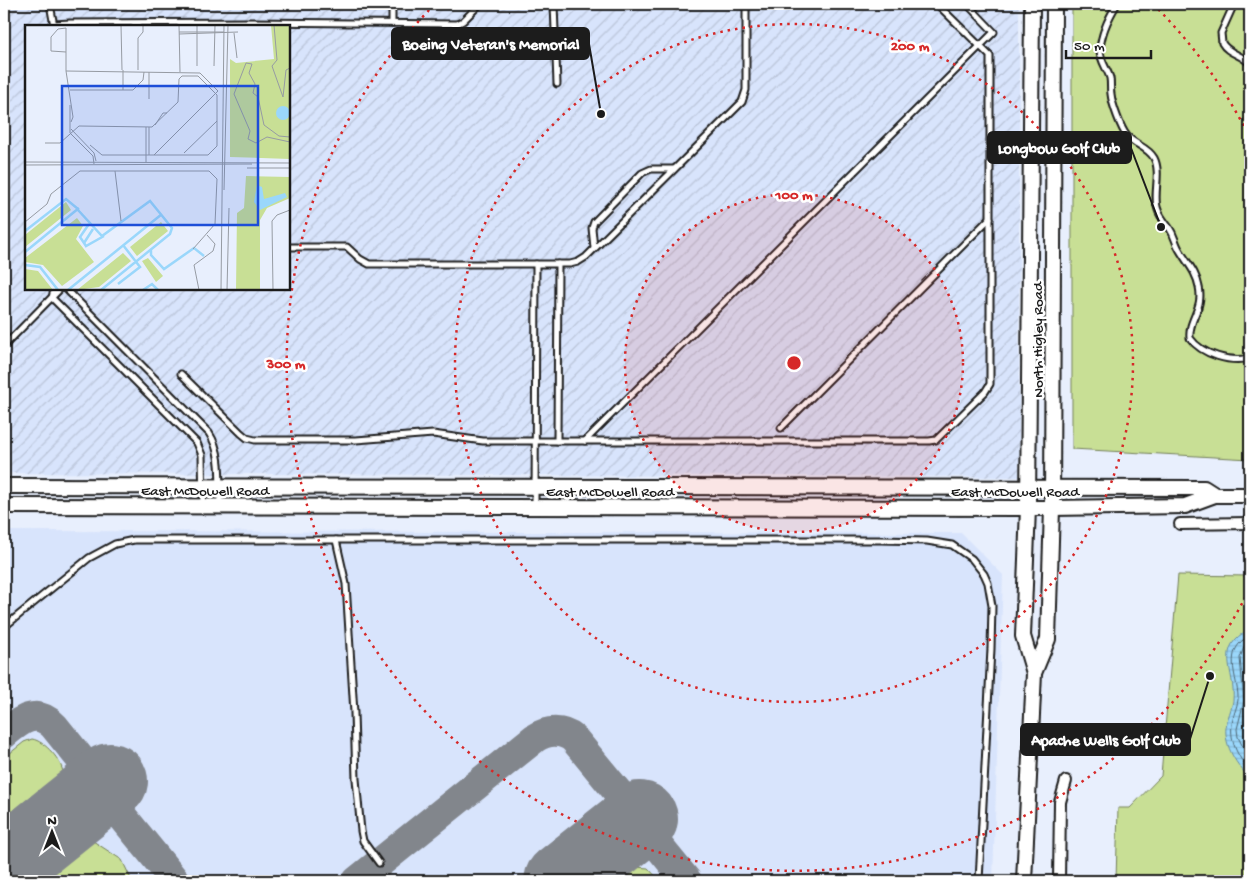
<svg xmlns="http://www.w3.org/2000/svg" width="1254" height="885" viewBox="0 0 1254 885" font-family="'Gochi Hand',sans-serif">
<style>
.built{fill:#d8e4fc}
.industrial{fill:url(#industrial-furrows);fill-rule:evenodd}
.grass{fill:#c8df95;stroke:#727e58}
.water{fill:url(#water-rules);stroke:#688ca2}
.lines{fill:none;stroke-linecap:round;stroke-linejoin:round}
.shore{stroke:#4e6775;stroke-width:1}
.taxiway{stroke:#82868c;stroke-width:30}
.runway{stroke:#82868c;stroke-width:76}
.lane-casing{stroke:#1c1c1c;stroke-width:9}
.street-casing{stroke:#1c1c1c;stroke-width:14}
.secondary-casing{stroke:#1c1c1c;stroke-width:18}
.lane{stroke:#fff;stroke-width:5}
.street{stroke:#fff;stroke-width:10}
.secondary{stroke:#fff;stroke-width:14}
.ring{fill:none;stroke:#d62828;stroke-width:2.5;stroke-dasharray:2.5 5}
.labels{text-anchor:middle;stroke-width:5;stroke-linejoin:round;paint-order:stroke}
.street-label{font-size:15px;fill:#1c1c1c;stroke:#fff}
.inset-river{fill:none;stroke:#9ad7fb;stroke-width:2.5}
.inset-road{fill:none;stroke:#969ba3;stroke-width:1}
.view{fill:#1d4ed8;fill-opacity:0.15;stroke:#1d4ed8;stroke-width:2.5}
.inset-edge{fill:none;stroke:#1c1c1c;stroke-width:2.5}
.centre{fill:#d62828;stroke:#fff;stroke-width:2.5}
.ring-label{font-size:15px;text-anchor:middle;font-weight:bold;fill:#d62828;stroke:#fff;stroke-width:5;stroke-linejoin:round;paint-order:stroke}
.leader{fill:none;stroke:#1c1c1c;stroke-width:2}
.callout-dot{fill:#1c1c1c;stroke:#fff;stroke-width:2}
.callout{fill:#1c1c1c;stroke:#1c1c1c;stroke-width:2}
.callout-label{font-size:16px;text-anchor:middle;font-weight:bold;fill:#fff}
</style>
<defs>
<pattern id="industrial-furrows" width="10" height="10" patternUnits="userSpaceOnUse" patternTransform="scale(1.25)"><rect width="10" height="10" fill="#d8e4fc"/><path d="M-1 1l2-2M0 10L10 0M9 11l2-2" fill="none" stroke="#b9c3d7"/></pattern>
<pattern id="water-rules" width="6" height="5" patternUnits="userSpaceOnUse" patternTransform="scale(1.25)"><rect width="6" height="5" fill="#9ad7fb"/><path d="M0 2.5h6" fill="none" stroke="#84b8d7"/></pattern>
</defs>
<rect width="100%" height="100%" fill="#e8effd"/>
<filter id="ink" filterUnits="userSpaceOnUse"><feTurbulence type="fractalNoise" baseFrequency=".02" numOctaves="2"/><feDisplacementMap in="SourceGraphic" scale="10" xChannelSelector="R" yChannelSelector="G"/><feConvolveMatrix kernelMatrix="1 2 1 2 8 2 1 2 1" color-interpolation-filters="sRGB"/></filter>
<g filter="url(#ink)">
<path class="built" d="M4 531 961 533 1003 575 993 881H4Z"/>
<path class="industrial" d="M4 4H1019V477L4 473ZM26 26H289V289H26Z"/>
<g class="grass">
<path d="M1072 4H1250V459L1072 449Z"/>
<path d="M1178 575 1250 576V881H1116L1118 808H1130L1161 776Z"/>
<path d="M32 739C45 741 62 761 63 773 64 779 62 784 59 788L4 832V758L24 742Z"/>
<path d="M93 841 122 860 132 881H29L61 855Z"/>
<path d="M636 867 648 868 660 881H615L632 868Z"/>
</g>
<path class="water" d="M1250 629V778C1237 766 1224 746 1226 727 1227 718 1232 709 1233 701 1236 670 1213 648 1250 629Z"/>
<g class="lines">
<g class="shore">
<path d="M1250 634C1247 638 1242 640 1239 644 1226 660 1239 682 1238 700 1237 707 1234 713 1233 719 1228 739 1237 756 1250 771"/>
<path d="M1250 643 1244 647 1240 658 1244 701 1237 729 1238 737 1250 761"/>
</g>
<g class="taxiway">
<path d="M4 734C20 721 36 707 54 726L103 787"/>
<path d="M100 789 175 881"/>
<path d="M357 881 535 738C548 730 562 729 574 739L640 819 660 848 687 881"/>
</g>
<g class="runway">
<path d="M4 866 110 781"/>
<path d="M562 881 640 819"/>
</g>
<g class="lane-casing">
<g id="lane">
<path d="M50 4 54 26"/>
<path d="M392 4V23"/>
<path d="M554 4 557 84"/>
<path d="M1117 4C1109 17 1101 34 1100 50 1100 61 1107 68 1110 78 1111 83 1110 89 1111 94 1112 104 1121 129 1127 136 1135 145 1148 147 1154 158 1162 173 1152 197 1158 210 1160 217 1166 223 1170 229 1174 235 1175 241 1178 247 1185 261 1196 270 1199 287 1204 309 1188 319 1190 338 1202 355 1231 363 1250 358"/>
<path d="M1234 4 1221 33 1222 43C1228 54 1242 54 1250 64"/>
<path d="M54 24 70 23 251 22 457 24 463 21 480 4"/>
<path d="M289 247H347L360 259 369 264H570L578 262 586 257 742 102 746 90V4"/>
<path d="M594 248 592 228 594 222 642 173 651 169H674"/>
<path d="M54 289 52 298 197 443 202 455 203 505"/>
<path d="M66 289 209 433C223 454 219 481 220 506"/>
<path d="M4 346 60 289"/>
<path d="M181 374 241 433 247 438 255 440H356L433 434 483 441H929L936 440 985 392 990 384V56L937 4"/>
<path d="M781 428 990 218"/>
<path d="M557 441 558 264"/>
<path d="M585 441 994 32 967 4"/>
<path d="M535 506 536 264"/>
<path d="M336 540 346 584 354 713 356 779 361 831 363 841 379 863"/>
<path d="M4 627 89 558 115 544 134 540H881L927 541 952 545 972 559 984 574 988 583 992 606 991 649 979 881"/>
</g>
</g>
<g class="street-casing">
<g id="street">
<path d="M1180 524 1250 523"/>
<path d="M1059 881 1060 802 1066 781"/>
</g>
</g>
<g class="secondary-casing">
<g id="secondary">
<path d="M4 486 1204 488 1215 495"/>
<path d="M4 506 1052 508 1185 506 1215 495H1250"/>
<path d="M1034 673 1048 639 1052 508 1054 4"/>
<path d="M1024 881 1034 673 1023 636 1028 508 1032 4"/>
</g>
</g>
<use href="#lane" class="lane"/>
<use href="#street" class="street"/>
<use href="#secondary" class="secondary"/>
</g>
</g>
<circle cx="794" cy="363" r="169" fill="#d62828" fill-opacity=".12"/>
<g class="ring">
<circle cx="794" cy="363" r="169"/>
<circle cx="794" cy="363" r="339"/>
<path d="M1249 590A508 508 0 1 1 435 4M1153 4A508 508 0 0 1 1249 136"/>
</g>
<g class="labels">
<g class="street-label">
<text transform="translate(1037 340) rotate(-90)" y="5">North Higley Road</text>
<text x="205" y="495">East McDowell Road</text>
<text x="610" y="496">East McDowell Road</text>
<text x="1015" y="496">East McDowell Road</text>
</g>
</g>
<g transform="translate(25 25)">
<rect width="265" height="265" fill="#e8effd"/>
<path d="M246 0H265V134L205 132V34L211 38 249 34ZM221 151 265 152V173L242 183 235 195V265H211L212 188 219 183ZM41 177 46 185 0 222V210ZM52 193 58 201 51 214 69 237 37 261 18 240 0 237V233ZM136 197 143 206 112 231 105 222ZM98 228 106 236 74 262 52 265ZM123 233 138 251 131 257 117 236ZM0 244 13 246 28 265H0Z" fill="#c8df95"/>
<path d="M251 88a7 7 0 1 1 14 0a7 7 0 1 1-14 0ZM232 160 237 162 239 174 260 168 262 172 235 185 229 177Z" fill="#9ad7fb"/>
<path class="inset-river" d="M53 185 77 211 125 176 147 203 145 209 76 265M64 199 55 212 61 221 79 211M0 206 41 174 53 184M59 218 68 204M126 224V230L139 244 169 223 179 231M0 227 54 183M0 240 15 242 33 265M93 259 115 242 98 220M43 265 137 189M118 265 127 259 133 265"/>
<path class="inset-road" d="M96 0 97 45M154 0 155 47M249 0 252 35 247 41 258 72 261 45 265 43M154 7H199M209 8 212 33M154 9 213 7M41 27 26 26V12L33 4 41 3V46L48 92 46 97M172 41V0M189 41 190 0M98 45V65M113 45V13L118 7V0M41 46 175 48 193 66 129 130M124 47V74M45 65H108L118 55 119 47M45 80V108L68 131 69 139M130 100 138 88H142M46 104 69 128 71 136M265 112 254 111 239 100 233 72 228 68 230 59 224 48 227 39 221 38 209 69 225 106 223 114 231 118 242 112 265 117M20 118H35L54 101 127 102 153 77 154 54 157 51H173L192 70V121L183 130H77L65 120M159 128 192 96M124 130V102M0 137 265 138M121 138V102M0 140 227 139M222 143H265M90 146 96 196M199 165 203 0M0 197 22 179 26 169 55 146H184L192 154 190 199 168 224M174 265 169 240 188 226 190 219 182 210M196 265 199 0M202 265 204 183M248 265 247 196 252 190 265 185"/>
<path class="view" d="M37 61H233V200H37Z"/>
<rect width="265" height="265" class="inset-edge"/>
</g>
<circle cx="794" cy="363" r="8" class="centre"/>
<g class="ring-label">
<text x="910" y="50">200 m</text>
<text x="794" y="199">100 m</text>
<text x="286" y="368">300 m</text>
</g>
<path class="leader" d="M601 114L589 44M1161 227L1131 148M1210 676L1190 739"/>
<g class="callout-dot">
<circle cx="601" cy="114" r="5"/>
<circle cx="1161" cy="227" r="5"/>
<circle cx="1210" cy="676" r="5"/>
</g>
<g class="callout">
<rect x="392" y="28" width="197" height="31" rx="5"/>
<rect x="988" y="132" width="143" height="31" rx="5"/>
<rect x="1021" y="724" width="169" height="31" rx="5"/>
</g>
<g class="callout-label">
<text x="491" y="49">Boeing Veteran's Memorial</text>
<text x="1059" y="153">Longbow Golf Club</text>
<text x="1106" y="745">Apache Wells Golf Club</text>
</g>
<rect width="1254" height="885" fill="none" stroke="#fff" stroke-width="20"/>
<rect x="10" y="10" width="1234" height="865" fill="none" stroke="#1c1c1c" stroke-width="2" filter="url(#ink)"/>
<g transform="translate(52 832)" stroke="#ffffff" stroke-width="4" paint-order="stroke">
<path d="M0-4L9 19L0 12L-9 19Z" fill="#1c1c1c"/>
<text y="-8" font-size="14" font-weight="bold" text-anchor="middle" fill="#1c1c1c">N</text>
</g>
<path d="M1066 50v8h85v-8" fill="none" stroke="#1c1c1c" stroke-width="2.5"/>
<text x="1074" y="50" font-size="15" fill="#1c1c1c" stroke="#ffffff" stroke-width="4" paint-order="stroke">50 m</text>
</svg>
